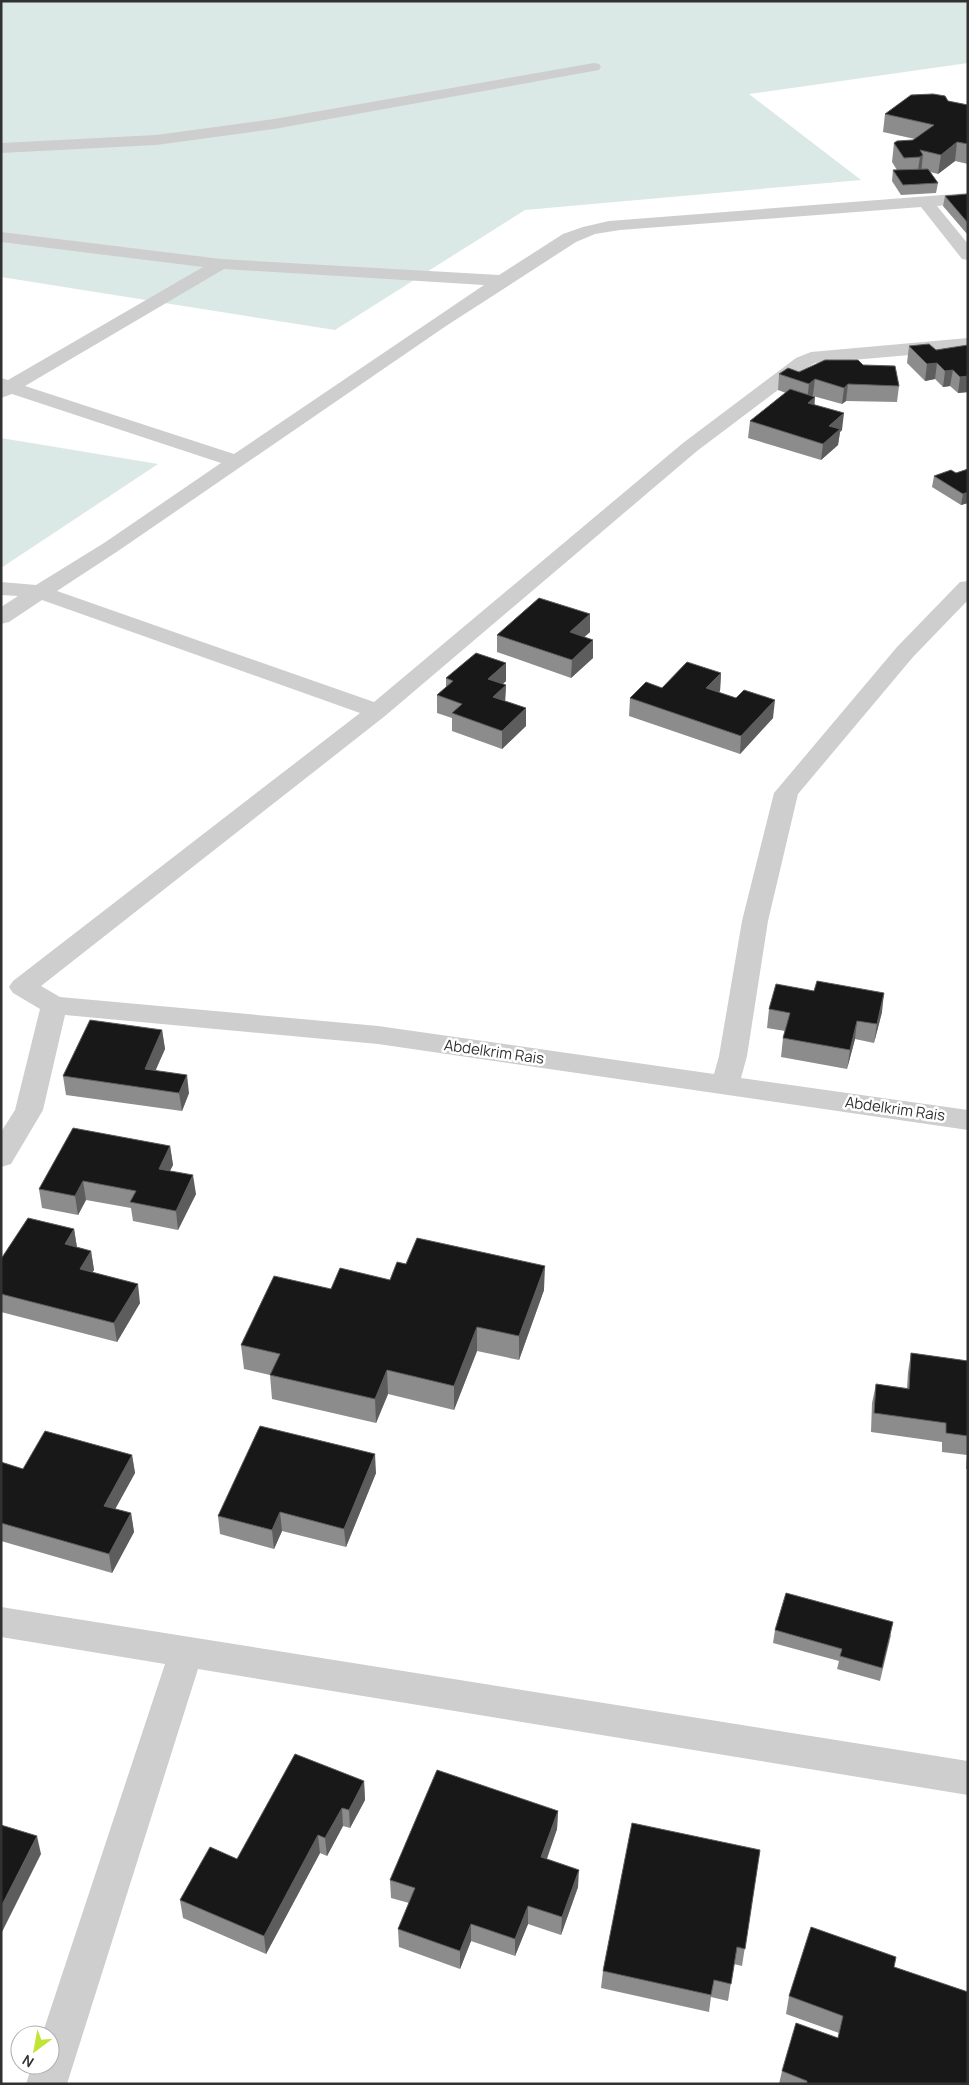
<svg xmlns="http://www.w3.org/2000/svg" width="969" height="2085" viewBox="0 0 969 2085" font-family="Manrope,sans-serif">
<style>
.green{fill:#dae9e5}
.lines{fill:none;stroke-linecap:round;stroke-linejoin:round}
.street{fill:#cecece;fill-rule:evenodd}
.wall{fill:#8c8c8c}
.shaded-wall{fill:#5d5d5d}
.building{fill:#181818;stroke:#5d5d5d}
.labels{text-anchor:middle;stroke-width:5;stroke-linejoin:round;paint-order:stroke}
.street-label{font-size:15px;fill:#313131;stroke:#fff}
</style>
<rect width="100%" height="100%" fill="#fff"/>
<g class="green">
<path d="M1 1H968V63L749 94 861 180 525 210 335 330 1 277Z"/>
<path d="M1 438 158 464 1 568Z"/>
</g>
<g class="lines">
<g class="street">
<path d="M594 63 599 64 601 67 599 70 274 129 156 145 1 153V143L156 135 274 119Z"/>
<path d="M968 193V203L937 206 968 244V260L962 259 921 207 620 230 595 234 576 242 446 326 118 551 57 591 374 702 683 443 796 358 811 352 968 338V350L829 362 815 363 810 366 697 451 385 716 41 986 60 997 378 1026 714 1074 719 1056 742 921 774 793 897 647 960 582 968 581V600L913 657 798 794 768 921 747 1056 741 1078 968 1110V1130L378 1044 65 1015 43 1110 11 1164 1 1167V1132L15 1110 40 1009 13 993 9 987 13 981 360 713 42 600 9 622 1 624V607L18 596 1 595V582L36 585 104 543 221 463 12 394 1 398V378L8 380 203 267 1 242V232L221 259 499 275 563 234 583 227 609 221ZM224 269 484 285 234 454 25 386Z"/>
<path d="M1 1607 968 1761V1795L198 1669 67 2084H26L32 2065H50V2035H42L165 1664 1 1637Z"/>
</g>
</g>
<g class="wall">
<path d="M948 101 968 105V164L955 161 938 174 930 172 938 183 936 193 901 195 892 181 893 170H897L892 162 894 143 913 140 915 139 883 132 885 114Z"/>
<path d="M968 194V234H967L943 206 945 196Z"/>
<path d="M968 345V392L958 393 950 386 943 387 935 379 925 381 907 363 909 346 936 350Z"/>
<path d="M863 365 899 386 897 402 846 401 842 404 813 396 814 404 842 430 840 432 838 445 821 460 748 438 750 421 786 393 778 390 779 374Z"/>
<path d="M968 469V503L961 505 932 487 934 476 956 473Z"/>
<path d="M590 614V632L584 637 593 640V658L571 678 497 652V635Z"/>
<path d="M506 663V681L503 684 506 685 505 701 526 708V726L502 749 452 731V718L437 713V695L446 687V678Z"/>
<path d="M721 673 720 691 719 692 773 718 740 754 629 716 630 698 662 688Z"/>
<path d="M769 1009 882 1012 874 1043 855 1039 847 1069 781 1057 783 1038 785 1031 767 1028Z"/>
<path d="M162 1030 165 1049 155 1070 189 1093 182 1111 66 1095 63 1076Z"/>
<path d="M170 1146 173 1165 170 1171 196 1194 178 1230 133 1221 131 1208 86 1200 78 1215 42 1208 39 1189Z"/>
<path d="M74 1229 77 1247 91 1251 94 1270 92 1272 140 1303 117 1342 1 1312V1259Z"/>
<path d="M390 1280 544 1290 519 1360 477 1351 454 1410 388 1394 376 1423 272 1399 270 1375 244 1369 241 1345 331 1289Z"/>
<path d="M911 1353 968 1361V1469H966L967 1455 942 1452V1442L871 1432 872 1403 876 1384 907 1388 908 1372Z"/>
<path d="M132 1455 135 1473 115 1509 131 1513 134 1532 112 1573 1 1541V1462L23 1469Z"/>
<path d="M376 1473 346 1547 282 1531 274 1549 220 1534 218 1516Z"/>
<path d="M775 1630 891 1635 880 1681 837 1669 839 1661 773 1643Z"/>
<path d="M364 1781 365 1800 350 1828 343 1826 327 1856 320 1853 266 1954 183 1918 180 1900Z"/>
<path d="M558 1811 557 1829 547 1859 578 1887 561 1935 528 1924 515 1956 471 1941 460 1969 399 1947 398 1929 409 1903 391 1898 390 1880Z"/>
<path d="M760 1850 742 1966 734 1964 728 2001 711 1997 709 2012 601 1988 603 1971Z"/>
<path d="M894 1967 968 2084H779L782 2071 838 2038 839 2033 786 2014 789 1996Z"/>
</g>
<g class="shaded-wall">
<path d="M957 142 955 161 938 174 941 155Z"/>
<path d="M923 155 921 173 917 176 920 157Z"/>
<path d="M937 363 935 379 925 381 927 364Z"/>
<path d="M953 370 950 386 943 387 945 371Z"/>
<path d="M968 376V392L958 393 960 377Z"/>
<path d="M815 379 813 395 807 400 809 384Z"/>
<path d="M848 384 846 401 842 404 844 388Z"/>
<path d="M815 397 814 413 808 403Z"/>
<path d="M844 413 842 430 840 432 838 445 821 460 823 444 829 426Z"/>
<path d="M968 492V503L961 505 963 494Z"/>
<path d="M590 614V632L570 650V632Z"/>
<path d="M593 640V658L571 678 572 660Z"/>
<path d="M506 663V681L488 697V679Z"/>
<path d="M721 673 720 691 705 706 706 688Z"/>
<path d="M506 685 505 703 493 697Z"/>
<path d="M775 700 773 718 740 754 741 736Z"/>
<path d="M526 708V726L502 749V731Z"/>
<path d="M884 993 882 1012 874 1043 877 1024Z"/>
<path d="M857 1021 855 1039 847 1069 850 1050Z"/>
<path d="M162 1030 165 1049 148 1088 145 1069Z"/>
<path d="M187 1075 189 1093 182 1111 179 1093Z"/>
<path d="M170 1146 173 1165 161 1187 159 1169Z"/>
<path d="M193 1175 196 1194 178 1230 176 1211Z"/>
<path d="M83 1181 86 1200 78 1215 75 1196Z"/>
<path d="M74 1229 77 1248 65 1244Z"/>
<path d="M91 1251 94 1270 83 1288 80 1269Z"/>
<path d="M545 1266 544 1290 519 1360V1336Z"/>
<path d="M138 1284 140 1303 117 1342 114 1323Z"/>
<path d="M477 1327V1351L454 1410V1386Z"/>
<path d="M387 1370 388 1394 376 1423 375 1399Z"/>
<path d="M375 1454 376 1473 346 1547 344 1529Z"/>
<path d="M132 1455 135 1473 107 1524 104 1506Z"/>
<path d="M280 1512 282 1531 274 1549 272 1530Z"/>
<path d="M131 1513 134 1532 112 1573 109 1554Z"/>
<path d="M364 1781 365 1800 350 1828 349 1810Z"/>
<path d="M342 1808 343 1826 327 1856 325 1838Z"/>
<path d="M558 1811 557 1829 541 1875V1857Z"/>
<path d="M318 1835 320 1853 266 1954 264 1936Z"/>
<path d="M37 1836 41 1854 1 1934V1907Z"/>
<path d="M579 1870 578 1887 561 1935 562 1917Z"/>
<path d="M528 1906V1924L515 1956V1939Z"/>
<path d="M471 1924V1941L460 1969V1951Z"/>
</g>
<g class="building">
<path d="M933 94 945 96 948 101 968 105V144L957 142 941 155 920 150 923 155 920 157 904 158 894 143 897 141 913 140 934 125 885 114 911 95Z"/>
<path d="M928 169 938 183 903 185 893 170Z"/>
<path d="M968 194V223L945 196Z"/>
<path d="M929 344 936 350 968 345V376L960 377 953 370 945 371 937 363 927 364 909 346Z"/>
<path d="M825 360H858L863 365 895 366 899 386 848 384 844 388 815 379 809 384 779 374 788 368 799 372Z"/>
<path d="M790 389 815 397 808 403 844 413 829 426 840 429 823 444 750 421Z"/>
<path d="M968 469V492L963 494 934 476 951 470 956 473Z"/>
<path d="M539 598 590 614 570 632 593 640 572 660 497 635Z"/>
<path d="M476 653 506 663 488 679 506 685 493 697 526 708 502 731 452 713 462 704 437 695 453 681 446 678Z"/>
<path d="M687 662 721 673 706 688 736 698 744 690 775 700 741 736 630 698 646 682 662 688Z"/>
<path d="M817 981 884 993 877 1024 857 1021 850 1050 783 1038 790 1013 769 1009 776 984 814 991Z"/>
<path d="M90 1020 162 1030 145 1069 187 1075 179 1093 63 1076Z"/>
<path d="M73 1128 170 1146 159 1169 193 1175 176 1211 130 1202 136 1191 83 1181 75 1196 39 1189Z"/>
<path d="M28 1218 74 1229 65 1244 91 1251 80 1269 138 1284 114 1323 1 1294V1259Z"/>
<path d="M417 1238 545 1266 519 1336 477 1327 454 1386 387 1370 375 1399 270 1375 280 1354 241 1345 274 1276 331 1289 340 1268 390 1280 397 1262 406 1264Z"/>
<path d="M911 1353 968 1361V1436L946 1433V1423L874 1413 876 1384 909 1389Z"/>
<path d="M260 1426 375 1454 344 1529 280 1512 272 1530 218 1516Z"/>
<path d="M45 1431 132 1455 104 1506 131 1513 109 1554 1 1523V1462L23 1469Z"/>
<path d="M786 1593 893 1622 882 1668 840 1656 842 1649 775 1630Z"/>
<path d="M295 1754 364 1781 349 1810 342 1808 325 1838 318 1835 264 1936 180 1900 210 1847 237 1859Z"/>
<path d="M437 1770 558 1811 541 1857 579 1870 562 1917 528 1906 515 1939 471 1924 460 1951 398 1929 415 1888 390 1880Z"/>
<path d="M632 1823 760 1850 745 1949 737 1947 731 1984 714 1980 711 1995 603 1971Z"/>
<path d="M1 1825 37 1836 1 1907Z"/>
<path d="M811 1927 896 1957 894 1967 968 1992V2084H807V2081L782 2071 796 2023 838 2038 843 2016 789 1996Z"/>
</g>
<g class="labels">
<g class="street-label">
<text transform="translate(494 1052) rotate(8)" y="5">Abdelkrim Rais</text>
<text transform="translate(895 1109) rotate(8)" y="5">Abdelkrim Rais</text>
</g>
</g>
<rect width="969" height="2085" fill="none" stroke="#313131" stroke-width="5"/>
<g transform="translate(35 2050) rotate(212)"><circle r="24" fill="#ffffff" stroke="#adadad"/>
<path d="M0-4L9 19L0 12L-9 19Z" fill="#c1e537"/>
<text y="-8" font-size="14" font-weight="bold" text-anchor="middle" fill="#313131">N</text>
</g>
</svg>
